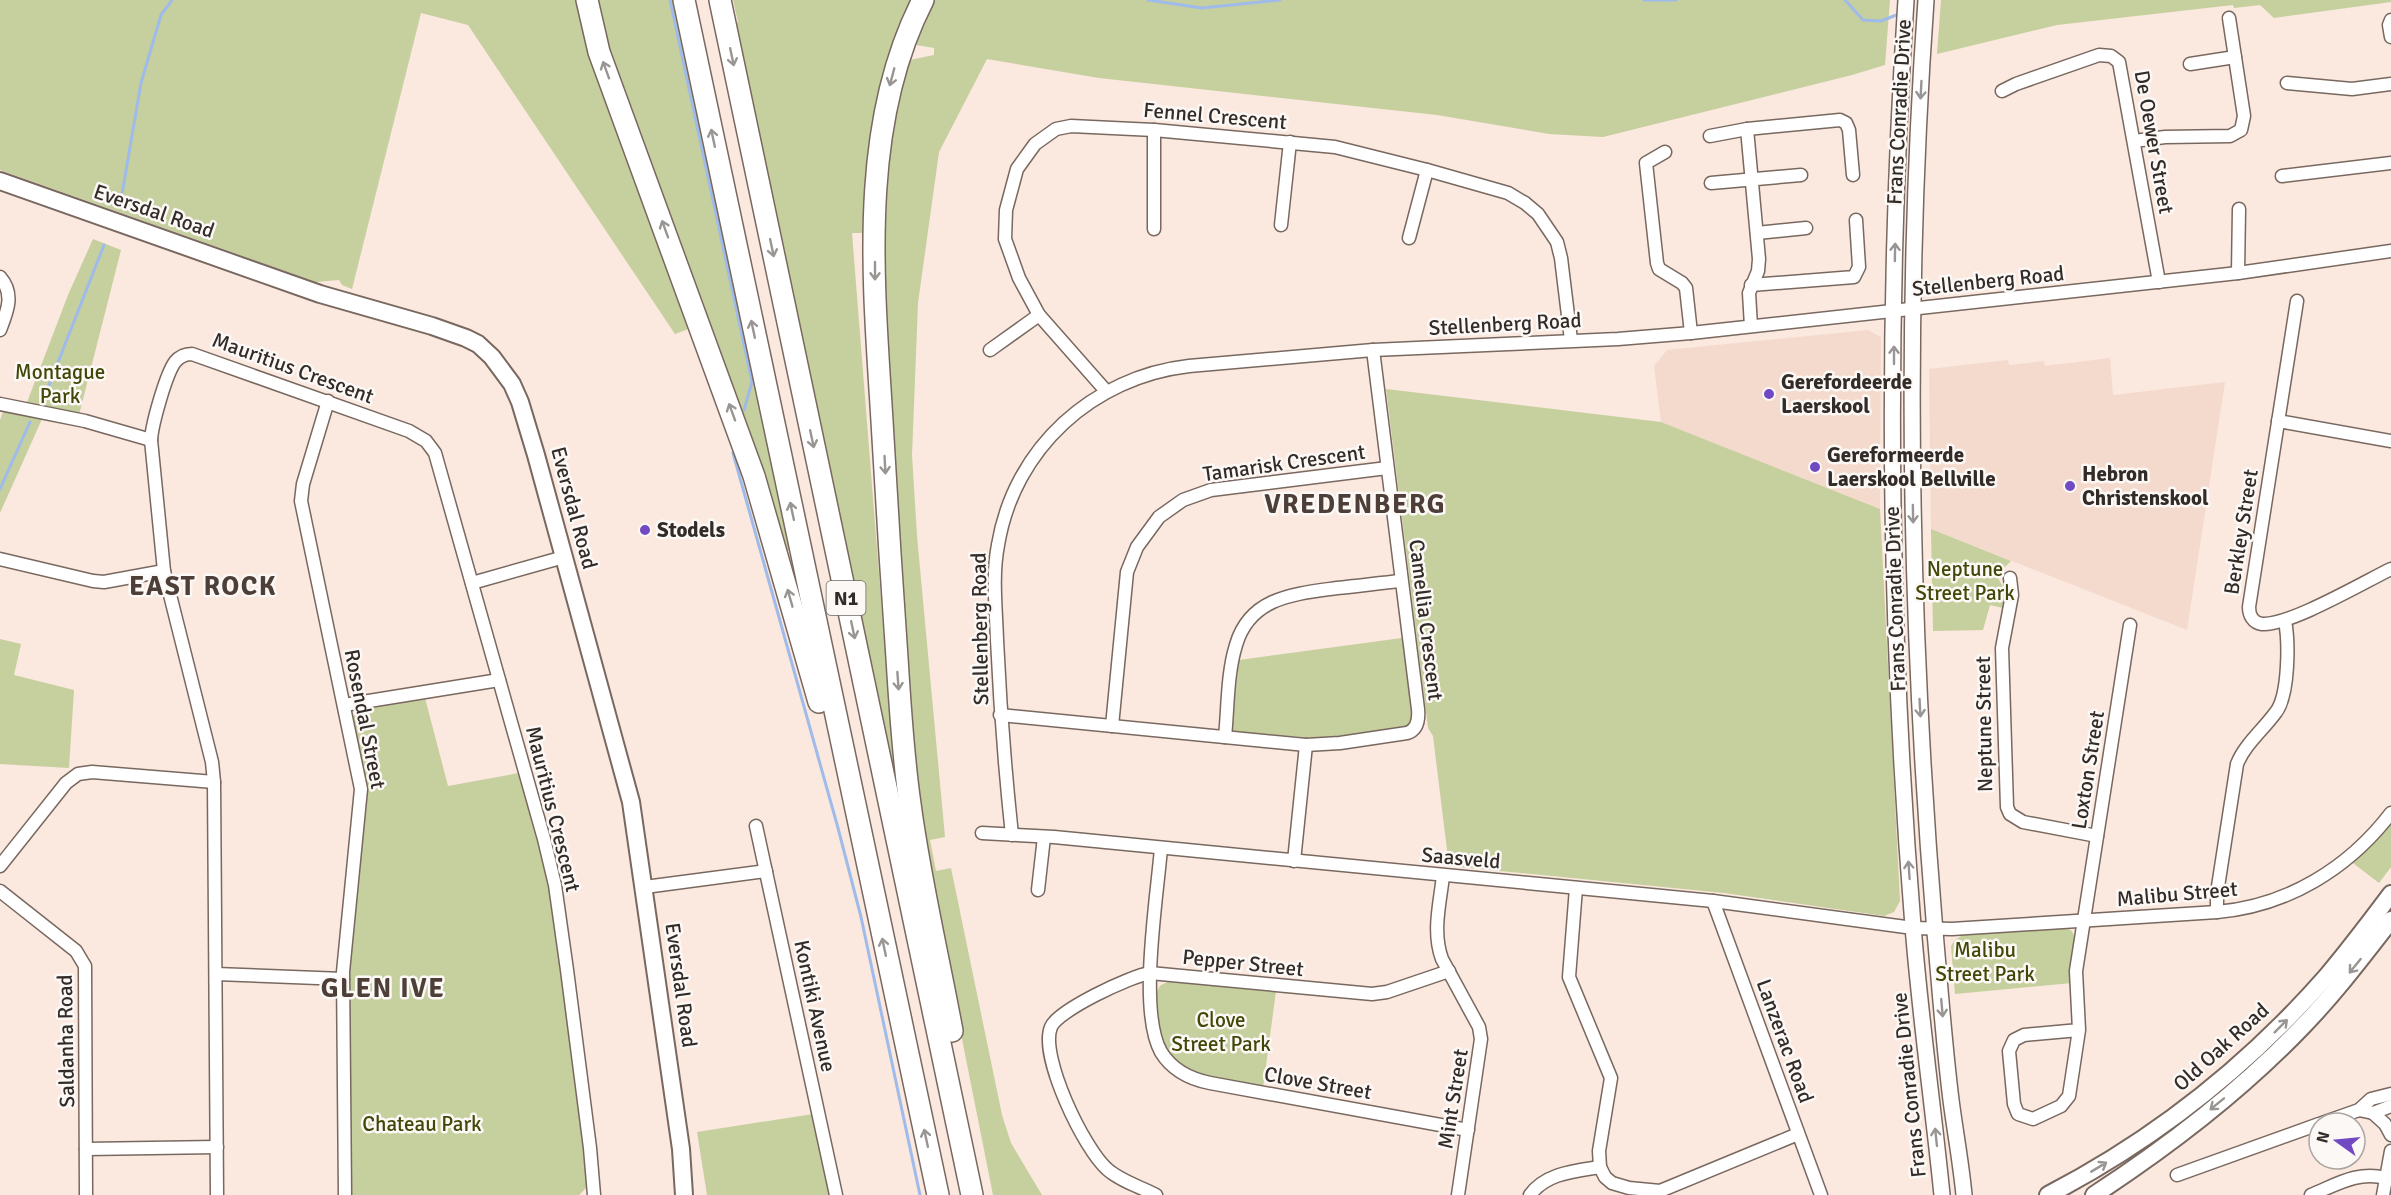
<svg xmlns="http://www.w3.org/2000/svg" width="2391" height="1195" viewBox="0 0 2391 1195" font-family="Signika,sans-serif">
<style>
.built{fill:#f4dacc}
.green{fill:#c6cf9e}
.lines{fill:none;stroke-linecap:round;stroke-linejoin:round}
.stream{stroke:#9fbbea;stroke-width:3}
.minor-casing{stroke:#78685f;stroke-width:15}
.tertiary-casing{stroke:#78685f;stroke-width:18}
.secondary-casing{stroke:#78685f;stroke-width:20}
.motorway-casing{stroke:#78685f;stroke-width:24}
.minor{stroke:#fff;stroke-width:12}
.tertiary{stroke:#fff;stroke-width:15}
.secondary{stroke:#fff;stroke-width:16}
.motorway{stroke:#fff;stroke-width:21}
.oneway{stroke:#989593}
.poi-dot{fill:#7149c2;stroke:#fcf8f6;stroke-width:2}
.labels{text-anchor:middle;stroke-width:5;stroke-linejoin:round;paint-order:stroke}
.shield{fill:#fcf8f6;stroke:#6f6865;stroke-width:1.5}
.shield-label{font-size:20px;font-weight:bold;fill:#322b27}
.street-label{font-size:21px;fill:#322b27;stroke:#fcf8f6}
.park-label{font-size:21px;fill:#414807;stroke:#fcf8f6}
.poi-label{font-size:21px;font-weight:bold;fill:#322b27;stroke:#fcf8f6;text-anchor:start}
.district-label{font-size:27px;font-weight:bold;letter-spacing:1.5px;fill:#4d3f37;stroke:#fcf8f6}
</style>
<rect width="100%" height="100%" fill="#fbe8de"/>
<g class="built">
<path d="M1868 330 1881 337 1880 509 1661 422 1654 366 1667 350Z"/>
<path d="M2110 358 2113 395 2225 382 2187 630 1931 529 1929 369 2008 360 2009 365 2044 361 2045 366Z"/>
</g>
<g class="green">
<path d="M0 0H577L585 41 598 78 688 329 675 334 468 25 421 13 352 289 342 285 339 280 316 282 0 170Z"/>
<path d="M594 0H674L793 549 785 551 613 68Z"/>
<path d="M733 0H1890L1885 65 1852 75 1603 137 1549 134 1437 115 1099 78 987 59 939 152 918 303 912 455 917 536 945 837 930 840 936 871 951 868 1002 1115 1011 1143 1042 1195H993L929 873 916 795 883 312 885 171 905 61 934 55V48L898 42 871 233H852L884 637 897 762 892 763 733 23 738 22Z"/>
<path d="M1941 0H2391V2L2274 18 2260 5 2234 8 2233 5 2057 25 1937 54Z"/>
<path d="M93 239 121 250 79 415 26 405 68 295Z"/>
<path d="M1386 389 1661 422 1880 509 1900 901 1894 912 1884 916 1724 893 1449 866 1433 736 1428 728Z"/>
<path d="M3 412 42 419 0 513V420Z"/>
<path d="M1931 529 2011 561 1999 573V580L2007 593 2003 608 1990 605 1983 630 1933 631Z"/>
<path d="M1402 638 1413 716 1412 722 1407 727 1329 739 1231 732 1239 660Z"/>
<path d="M0 639 21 644 14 675 74 690 69 768 0 764Z"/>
<path d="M425 698 448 786 519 773 543 856 552 900 588 1179 586 1188 579 1195H349V972L366 795V782L353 717 357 711 363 707Z"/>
<path d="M2391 823V867L2379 883 2353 863Z"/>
<path d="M2065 928 2071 930 2075 937 2072 983 1955 994 1951 946 1955 940 1964 934Z"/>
<path d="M1170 981 1276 991 1263 1088C1214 1079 1162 1078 1157 1016 1156 1005 1153 994 1161 985Z"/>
<path d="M813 1114 830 1195H707L697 1132Z"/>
</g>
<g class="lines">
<g class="stream">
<path d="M670 0 752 382 744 410"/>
<path d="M1148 0 1202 8 1280 0"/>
<path d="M1644 0H1676"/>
<path d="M1845 0 1863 20 1881 21 1899 14"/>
<path d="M122 194 141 83 161 15 172 0"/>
<path d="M44 398 104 245"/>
<path d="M733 453 838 828 861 917 920 1195"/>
<path d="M0 489 30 422"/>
</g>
<g class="minor-casing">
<g id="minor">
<path d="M2391 20 2389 25 2391 37"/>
<path d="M2190 64 2235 57"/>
<path d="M2287 83 2352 89 2391 84"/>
<path d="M2002 91 2016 84 2099 55 2111 56 2119 62 2159 282"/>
<path d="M1747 129 1759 259 1758 271 1749 293 1751 326"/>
<path d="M1710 136 1747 129 1840 120 1846 123 1849 130 1853 175"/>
<path d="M2134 141 2165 137 2230 136 2241 130 2244 116 2229 18"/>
<path d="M1665 152 1646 163 1657 263 1659 269 1682 283 1686 288 1691 333"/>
<path d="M2282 176 2391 163"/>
<path d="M1711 183 1801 175"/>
<path d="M1281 225 1290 142"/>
<path d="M1154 229V130"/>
<path d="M1757 233 1806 228"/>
<path d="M1409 238 1427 170"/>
<path d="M2238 273 2239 209"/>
<path d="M0 277C15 294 7 312 0 330"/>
<path d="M1751 285 1854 277 1859 267 1856 220"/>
<path d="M2297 301 2249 607C2249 615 2253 623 2262 624 2289 626 2364 582 2391 569"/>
<path d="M990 350 1039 315"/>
<path d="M1106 391 1039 315 1019 278 1005 239 1006 210 1017 169 1035 144 1056 129 1071 126 1154 130 1335 147 1427 170 1508 193 1525 203 1538 214 1557 242 1561 258 1571 340"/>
<path d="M328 401 303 484 301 501 361 789 343 972 345 1195"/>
<path d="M0 404 85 421 151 440"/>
<path d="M2278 421 2391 441"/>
<path d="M0 559 93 581 104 582 164 571"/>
<path d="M2010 578 2012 595 2002 648 2007 807 2010 814 2023 822 2097 836"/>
<path d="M472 583 564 557"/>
<path d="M344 705 499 680"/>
<path d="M1000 715 1306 745 1340 743 1407 733C1417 730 1419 720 1418 709L1373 350"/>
<path d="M1112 726 1127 572 1137 547 1159 517 1183 500 1211 490 1387 468"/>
<path d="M1225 737C1228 708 1227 674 1236 645 1250 597 1294 594 1337 588 1358 586 1380 583 1401 581"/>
<path d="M756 826 836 1195"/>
<path d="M982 833 1054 837 1713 901 1913 928 1952 929 2217 912C2287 906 2348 869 2391 813"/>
<path d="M1012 835C1005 770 1000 705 997 640 996 608 992 576 998 545 1014 448 1093 377 1189 366L1373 350 1618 339 1691 333 2238 273 2391 251"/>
<path d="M1161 848C1157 898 1138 1011 1161 1052 1172 1070 1190 1079 1210 1083L1468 1130"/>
<path d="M1294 861 1306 745"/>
<path d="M0 866 66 783 78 774 92 772 214 782"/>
<path d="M1443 876C1440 903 1432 932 1442 959L1479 1027 1481 1039 1458 1195"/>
<path d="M645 887 766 871"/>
<path d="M1576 888 1569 977 1611 1078 1599 1151 1600 1167 1605 1177 1612 1183 1629 1188 1660 1191 1798 1134"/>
<path d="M1038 890 1044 837"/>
<path d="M0 891 76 951 85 966 86 1195"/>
<path d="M1713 901 1821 1195"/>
<path d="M2217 912V893L2237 764C2245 744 2263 730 2276 712 2289 695 2289 642 2285 621"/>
<path d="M216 974 343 979"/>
<path d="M2079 1030 2024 1035 2014 1040 2009 1051 2014 1104 2018 1114 2033 1119 2061 1106 2069 1096 2079 1030 2076 971 2130 625"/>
<path d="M2359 1110 2373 1113 2391 1106"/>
<path d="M2373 1113 2385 1124 2391 1135"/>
<path d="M2322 1123 2359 1110 2371 1099 2391 1094"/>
<path d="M86 1149 217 1147"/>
<path d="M2177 1175 2319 1124"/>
<path d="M217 1195 214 782 212 762 164 571 151 440C152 424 166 374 175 362 179 357 185 354 192 354L409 431 426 441 435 453 544 839 555 885 567 970 590 1148 594 1195"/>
<path d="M1156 1195C1141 1187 1120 1181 1107 1169 1084 1149 1039 1056 1051 1027 1058 1010 1131 976 1150 973L1372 994 1387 992 1449 971"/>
<path d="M1530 1195C1546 1173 1575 1171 1600 1167"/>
<path d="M2311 1195C2338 1184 2357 1171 2386 1178"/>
<path d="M2383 1195 2391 1151"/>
</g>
</g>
<g class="tertiary-casing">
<g id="tertiary">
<path d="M1906 0C1886 307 1888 619 1913 926 1920 1016 1933 1105 1942 1195"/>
<path d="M1926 0C1904 310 1909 622 1935 932 1940 988 1944 1044 1951 1100 1955 1131 1961 1163 1964 1195"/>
</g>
</g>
<g class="secondary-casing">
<g id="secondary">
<path d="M0 181 320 294 432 326 466 338 478 344 492 357 512 384 520 402 536 455 631 802 681 1149 684 1195"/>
<path d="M2048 1195C2154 1140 2247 1067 2326 977 2349 950 2370 922 2391 894"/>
<path d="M2094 1195C2169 1146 2241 1091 2303 1026 2335 993 2363 956 2391 920"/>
</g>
</g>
<g class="motorway-casing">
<g id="motorway">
<path d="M587 0 599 52 754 476 819 702"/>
<path d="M684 0 938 1195"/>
<path d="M720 0 972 1195"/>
<path d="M923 0C855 132 875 295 883 438 887 511 892 585 897 658 900 707 903 756 910 804 920 880 938 955 952 1031"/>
</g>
</g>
<use href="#minor" class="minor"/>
<use href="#tertiary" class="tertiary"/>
<use href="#secondary" class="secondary"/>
<use href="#motorway" class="motorway"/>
</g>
<defs><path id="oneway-shaft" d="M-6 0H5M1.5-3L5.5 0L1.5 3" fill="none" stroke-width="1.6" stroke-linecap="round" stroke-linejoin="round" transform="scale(1.5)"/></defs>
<g class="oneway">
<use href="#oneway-shaft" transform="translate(732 57) rotate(78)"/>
<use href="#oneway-shaft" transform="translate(606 70) rotate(-110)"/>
<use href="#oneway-shaft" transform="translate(892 77) rotate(105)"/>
<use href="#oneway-shaft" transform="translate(1921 90) rotate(93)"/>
<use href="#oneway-shaft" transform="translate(713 138) rotate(-102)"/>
<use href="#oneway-shaft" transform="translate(665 229) rotate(-110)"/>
<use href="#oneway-shaft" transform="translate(772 248) rotate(78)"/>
<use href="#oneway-shaft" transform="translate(1895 252) rotate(-89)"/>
<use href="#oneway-shaft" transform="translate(875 271) rotate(90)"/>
<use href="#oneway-shaft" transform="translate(753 329) rotate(-102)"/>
<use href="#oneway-shaft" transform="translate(1894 355) rotate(-90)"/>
<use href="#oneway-shaft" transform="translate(732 412) rotate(-110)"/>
<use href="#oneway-shaft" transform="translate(812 439) rotate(78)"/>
<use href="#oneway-shaft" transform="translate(885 465) rotate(87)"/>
<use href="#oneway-shaft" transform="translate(792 511) rotate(-102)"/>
<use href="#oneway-shaft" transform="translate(1913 514) rotate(89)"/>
<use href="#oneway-shaft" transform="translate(790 598) rotate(-106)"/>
<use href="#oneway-shaft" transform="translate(853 630) rotate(78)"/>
<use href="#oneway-shaft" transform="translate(898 681) rotate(86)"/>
<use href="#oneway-shaft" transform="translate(1920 708) rotate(87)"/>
<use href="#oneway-shaft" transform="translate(1909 870) rotate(-94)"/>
<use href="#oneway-shaft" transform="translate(884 947) rotate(-102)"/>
<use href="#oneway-shaft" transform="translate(2355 966) rotate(129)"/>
<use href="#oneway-shaft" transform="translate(1942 1008) rotate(85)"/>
<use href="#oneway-shaft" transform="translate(2281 1026) rotate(-45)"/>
<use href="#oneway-shaft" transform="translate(2217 1104) rotate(141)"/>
<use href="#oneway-shaft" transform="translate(1936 1137) rotate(-96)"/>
<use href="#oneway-shaft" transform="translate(926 1138) rotate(-102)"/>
<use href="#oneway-shaft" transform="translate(2099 1167) rotate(-31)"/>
</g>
<g class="poi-dot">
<circle cx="1769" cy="394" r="6"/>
<circle cx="1815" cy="467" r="6"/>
<circle cx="2070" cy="486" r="6"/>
<circle cx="645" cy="530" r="6"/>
</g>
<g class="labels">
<rect class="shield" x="826.5" y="581" width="39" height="34" rx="4.5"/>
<g class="shield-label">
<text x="846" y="605">N1</text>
</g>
<g class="street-label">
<text transform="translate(1899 112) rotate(-87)" y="7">Frans Conradie Drive</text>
<text transform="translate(1215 116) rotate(5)" y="7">Fennel Crescent</text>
<text transform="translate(2154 142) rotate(80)" y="7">De Oewer Street</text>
<text transform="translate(154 211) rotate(19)" y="7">Eversdal Road</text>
<text transform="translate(1988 281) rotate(-6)" y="7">Stellenberg Road</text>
<text transform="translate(1505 324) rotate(-3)" y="7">Stellenberg Road</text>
<text transform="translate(293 368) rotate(20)" y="7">Mauritius Crescent</text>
<text transform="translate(1284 463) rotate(-8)" y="7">Tamarisk Crescent</text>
<text transform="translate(574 508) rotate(75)" y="7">Eversdal Road</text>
<text transform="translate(2241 532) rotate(-81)" y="7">Berkley Street</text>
<text transform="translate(1895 599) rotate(-92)" y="7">Frans Conradie Drive</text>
<text transform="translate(1426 620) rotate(83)" y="7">Camellia Crescent</text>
<text transform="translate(980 629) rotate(-91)" y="7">Stellenberg Road</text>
<text transform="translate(365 719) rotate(79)" y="7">Rosendal Street</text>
<text transform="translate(1984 724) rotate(-91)" y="7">Neptune Street</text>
<text transform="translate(2088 770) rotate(-81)" y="7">Loxton Street</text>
<text transform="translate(553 809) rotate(76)" y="7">Mauritius Crescent</text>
<text transform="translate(1461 858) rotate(5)" y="7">Saasveld</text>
<text transform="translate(2177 894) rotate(-5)" y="7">Malibu Street</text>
<text transform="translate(1243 963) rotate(6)" y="7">Pepper Street</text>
<text transform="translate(681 985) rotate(82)" y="7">Eversdal Road</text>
<text transform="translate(815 1006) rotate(78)" y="7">Kontiki Avenue</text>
<text transform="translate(66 1041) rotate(-91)" y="7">Saldanha Road</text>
<text transform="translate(1785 1041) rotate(70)" y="7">Lanzerac Road</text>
<text transform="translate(2221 1047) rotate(-42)" y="7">Old Oak Road</text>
<text transform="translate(1318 1083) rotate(10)" y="7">Clove Street</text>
<text transform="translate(1909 1085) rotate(-96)" y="7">Frans Conradie Drive</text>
<text transform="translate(1453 1099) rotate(-81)" y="7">Mint Street</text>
</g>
<g class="park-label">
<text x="60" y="379">Montague<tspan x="60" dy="24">Park</tspan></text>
<text x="1965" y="576">Neptune<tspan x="1965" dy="24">Street Park</tspan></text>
<text x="1985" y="957">Malibu<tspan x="1985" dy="24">Street Park</tspan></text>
<text x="1221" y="1027">Clove<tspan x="1221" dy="24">Street Park</tspan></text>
<text x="422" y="1131">Chateau Park</text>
</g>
<g class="poi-label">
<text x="1781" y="389">Gerefordeerde<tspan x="1781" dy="24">Laerskool</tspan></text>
<text x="1827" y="462">Gereformeerde<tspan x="1827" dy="24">Laerskool Bellville</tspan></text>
<text x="2082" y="481">Hebron<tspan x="2082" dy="24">Christenskool</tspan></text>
<text x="657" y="537">Stodels</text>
</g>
<g class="district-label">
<text x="1355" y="513">VREDENBERG</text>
<text x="203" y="595">EAST ROCK</text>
<text x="383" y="997">GLEN IVE</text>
</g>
</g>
<g transform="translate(2337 1141) rotate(285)"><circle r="28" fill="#fcf8f6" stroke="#aba6a3" stroke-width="1.5"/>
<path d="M0-4.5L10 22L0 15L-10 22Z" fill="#7149c2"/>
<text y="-9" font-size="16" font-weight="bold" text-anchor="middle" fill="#322b27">N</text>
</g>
</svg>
